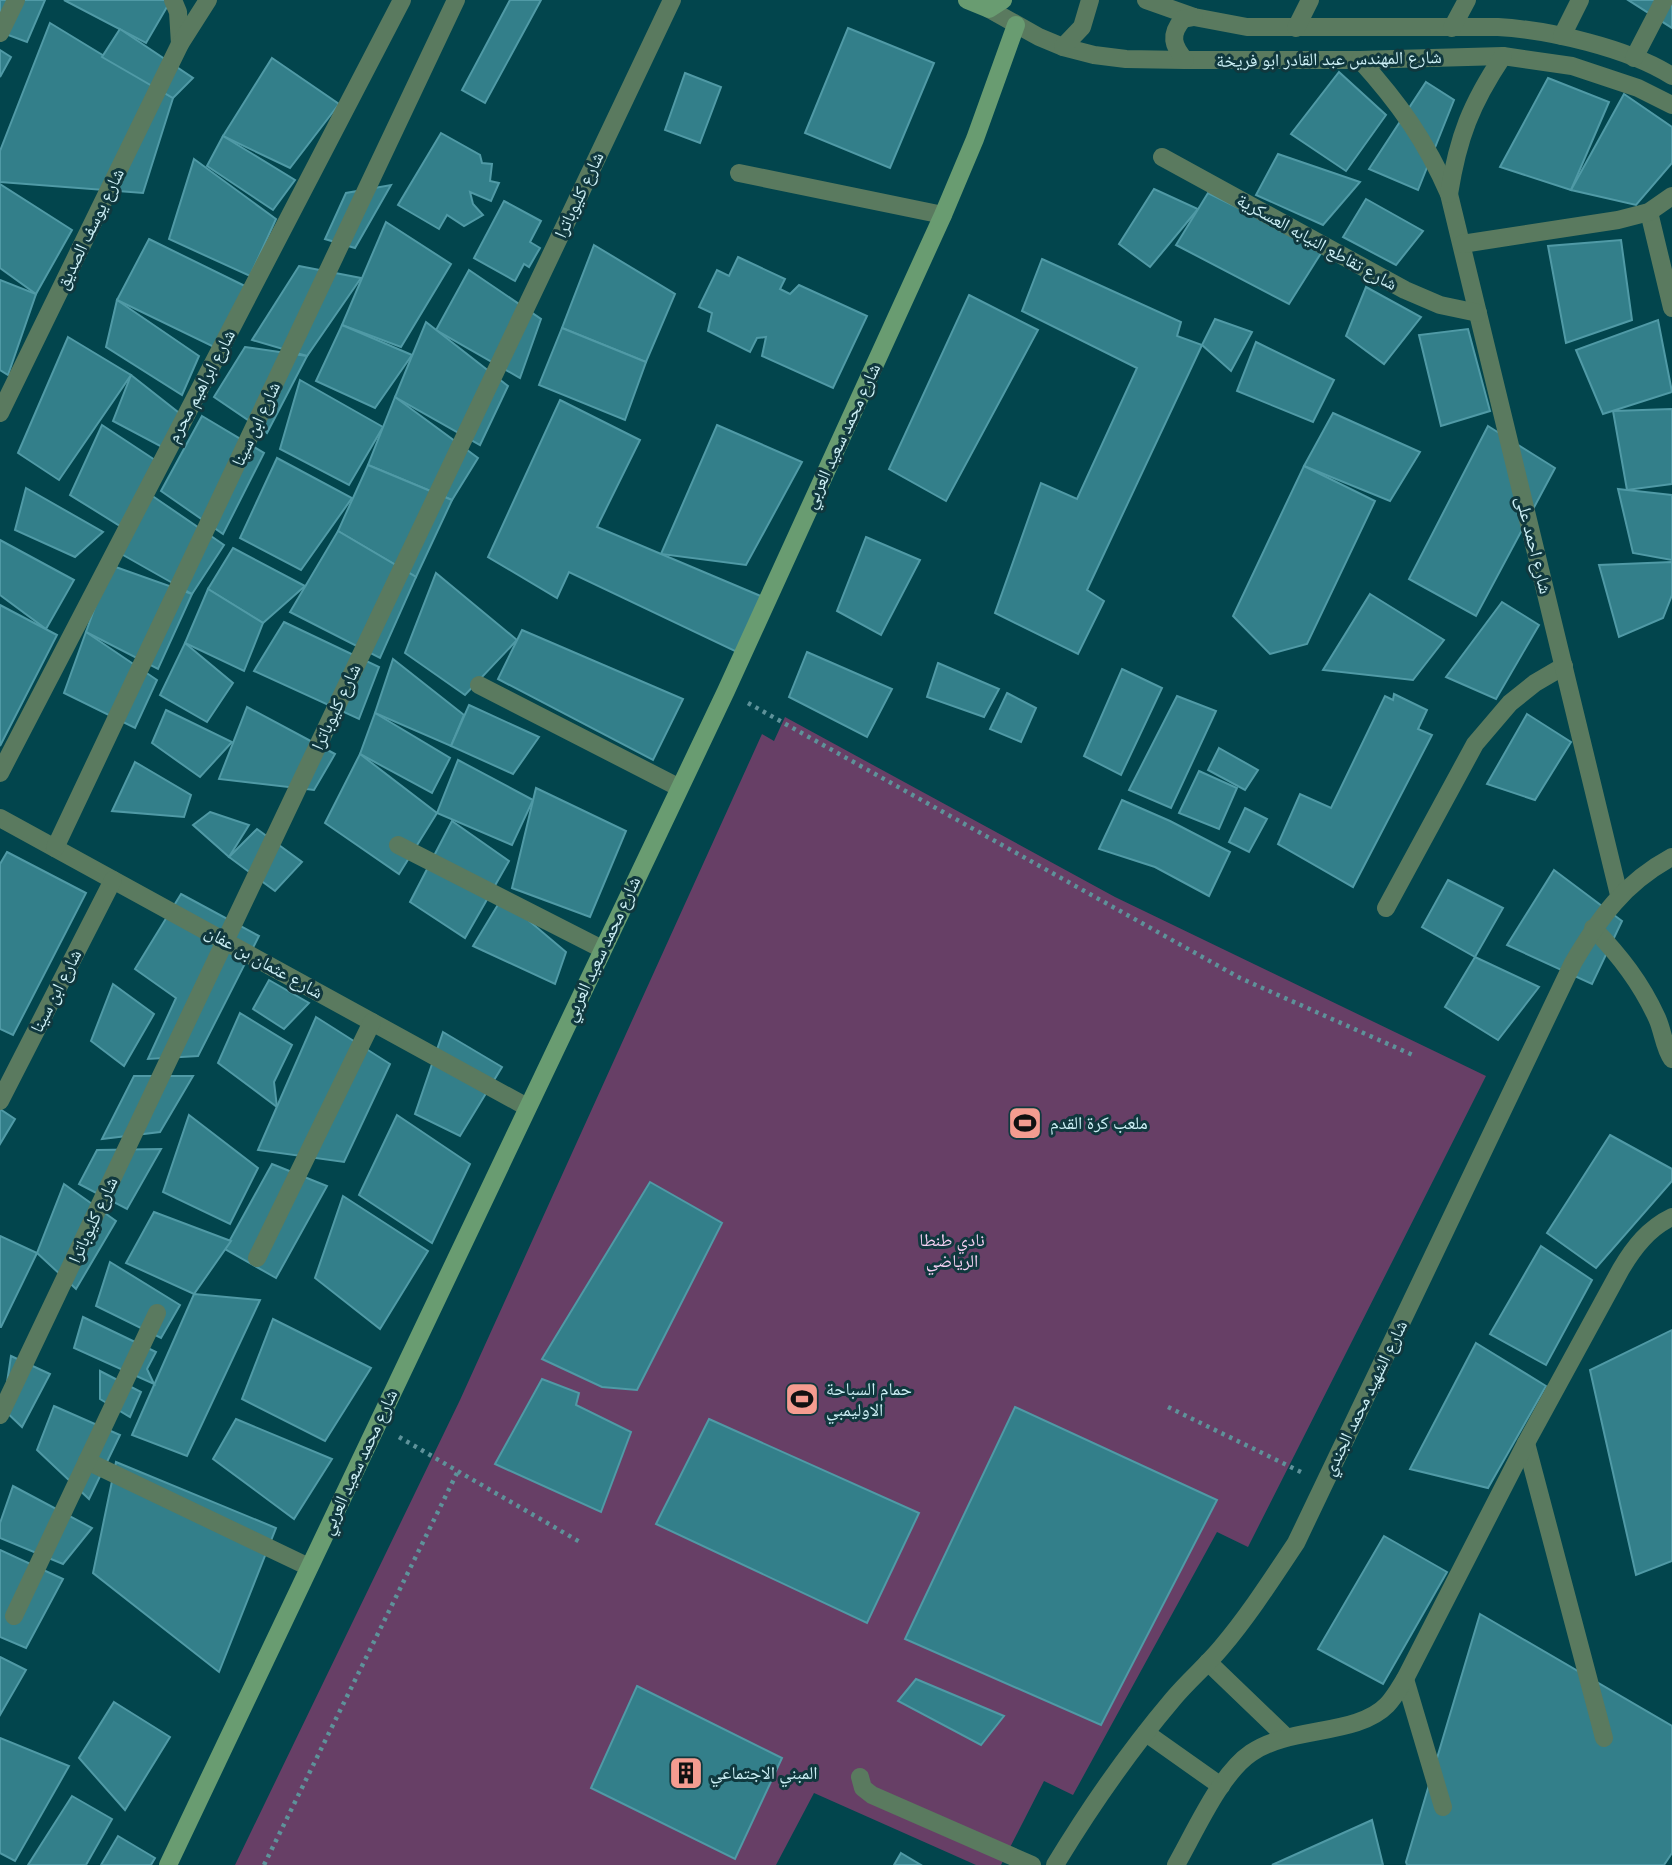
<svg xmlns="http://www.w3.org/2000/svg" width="1672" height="1865" viewBox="0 0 1672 1865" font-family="'IBM Plex Sans','Noto Naskh Arabic',sans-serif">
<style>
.green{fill:#673f66}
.building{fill:#337f8a;stroke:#509aa6;stroke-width:2}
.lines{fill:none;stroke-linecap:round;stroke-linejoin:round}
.path{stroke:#5e929a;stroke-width:4.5;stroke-dasharray:3.5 5;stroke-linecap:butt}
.lane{stroke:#5a7a5f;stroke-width:18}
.street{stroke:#5a7a5f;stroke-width:18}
.secondary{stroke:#699c71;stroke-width:18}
.labels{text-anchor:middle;stroke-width:6;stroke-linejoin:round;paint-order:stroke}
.street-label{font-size:18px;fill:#cceff5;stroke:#10383e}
.poi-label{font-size:18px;fill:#cceff5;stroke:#10383e;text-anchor:start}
.park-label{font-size:18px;fill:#f6d1f3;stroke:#10383e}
</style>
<rect width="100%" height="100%" fill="#02454d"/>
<path class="green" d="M785 717 1115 897 1486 1076 1248 1547 1217 1532 1073 1795 1044 1781 1001 1865H976L814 1793 776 1865H235L460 1400 762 734 774 741Z"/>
<g class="building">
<path d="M0 0H45L27 42 0 32Z"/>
<path d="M64 0H171L146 43Z"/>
<path d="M510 0H541L485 103 462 90Z"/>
<path d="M1628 0H1672V28Z"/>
<path d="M50 23 173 98 143 193 0 182V151Z"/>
<path d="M848 28 934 63 890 168 805 133Z"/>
<path d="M120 29 193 78 173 98 102 57Z"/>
<path d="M0 50 11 57 0 77Z"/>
<path d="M272 58 339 104 290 168 223 136Z"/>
<path d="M1339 72 1386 115 1346 171 1291 134Z"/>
<path d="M685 73 721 87 700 143 665 130Z"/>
<path d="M1548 78 1609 102 1571 190 1500 167Z"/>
<path d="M1426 82 1454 100 1418 190 1369 169Z"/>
<path d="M1624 94 1672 127V163L1636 205 1571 190Z"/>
<path d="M441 133 480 155 482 163 492 164 490 181 499 183 491 201 470 192 473 204 483 215 464 226 447 215 439 229 398 205Z"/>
<path d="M223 136 295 180 273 210 207 166Z"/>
<path d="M1278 154 1360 182 1323 225 1256 195Z"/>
<path d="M194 159 276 219 250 276 169 239Z"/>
<path d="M0 184 72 230 36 294 0 268Z"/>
<path d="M391 185 355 248 325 239 346 193Z"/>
<path d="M1154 189 1198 209 1150 267 1119 244Z"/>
<path d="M1208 193 1323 250 1289 304 1176 245Z"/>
<path d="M1366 199 1423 231 1396 265 1343 237Z"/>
<path d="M504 201 541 221 530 242 540 248 529 267 524 264 515 281 474 258Z"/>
<path d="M386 222 451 264 401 347 342 325Z"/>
<path d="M149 239 249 288 214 347 117 300Z"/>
<path d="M1621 240 1632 320 1566 343 1548 246Z"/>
<path d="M594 245 675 294 646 362 562 328Z"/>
<path d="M738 257 785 279 780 289 790 294 799 285 867 316 833 388 762 356 766 337 757 338 750 352 708 331 712 313 699 307 717 270 729 276Z"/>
<path d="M1042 259 1181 322 1177 336 1202 345 1087 590 1104 601 1078 654 995 613 1041 483 1077 499 1137 368 1022 311Z"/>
<path d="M299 266 361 278 307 356 252 340Z"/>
<path d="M469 270 541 319 520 378 436 330Z"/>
<path d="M0 280 36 294 8 375 0 370Z"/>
<path d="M1366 287 1421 317 1384 364 1346 336Z"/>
<path d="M969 295 1038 330 946 501 889 469Z"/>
<path d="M117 300 199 356 182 395 106 347Z"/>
<path d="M1215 319 1252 332 1231 371 1202 345Z"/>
<path d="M1658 320 1672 392 1603 414 1576 350Z"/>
<path d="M426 322 508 386 480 445 395 397Z"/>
<path d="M342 325 412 355 375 408 316 381Z"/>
<path d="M562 328 646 362 625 420 539 385Z"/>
<path d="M1468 329 1490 411 1441 426 1419 335Z"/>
<path d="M68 337 131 375 59 480 18 453Z"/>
<path d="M1256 342 1334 380 1313 422 1237 391Z"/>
<path d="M245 347 307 356 267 433 214 397Z"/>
<path d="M131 375 183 416 162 447 113 421Z"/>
<path d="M300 380 383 427 349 485 280 449Z"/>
<path d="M395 397 478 458 452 500 368 465Z"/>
<path d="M560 400 640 440 597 527 763 597 737 652 569 572 557 598 488 557Z"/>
<path d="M1672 409V484L1627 490 1613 411Z"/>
<path d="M1333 413 1420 452 1390 501 1304 466Z"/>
<path d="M202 416 264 453 223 534 161 491Z"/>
<path d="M102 425 155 460 120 526 70 495Z"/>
<path d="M717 425 802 462 746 565 661 554Z"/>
<path d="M1488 426 1555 468 1476 616 1409 579Z"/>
<path d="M277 458 352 498 301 570 240 538Z"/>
<path d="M368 465 452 500 416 577 338 531Z"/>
<path d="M1304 466 1375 501 1307 644 1270 654 1233 616Z"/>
<path d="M26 488 103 532 75 557 15 530Z"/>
<path d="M1618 489 1672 495V560L1633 553Z"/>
<path d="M151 495 224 545 192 594 116 551Z"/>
<path d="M338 531 416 577 380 658 290 612Z"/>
<path d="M866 537 920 560 881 635 837 611Z"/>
<path d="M0 540 74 580 46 629 0 595Z"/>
<path d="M233 548 305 586 263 623 208 589Z"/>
<path d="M1672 562V595L1663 618 1619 637 1599 565Z"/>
<path d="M110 565 192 594 158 669 86 632Z"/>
<path d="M436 573 517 640 465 695 405 653Z"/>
<path d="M208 589 263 623 244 671 185 643Z"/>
<path d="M1370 594 1444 640 1413 680 1323 670Z"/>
<path d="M1502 602 1539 625 1496 699 1446 677Z"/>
<path d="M0 605 57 635 0 746Z"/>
<path d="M284 622 379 667 359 719 254 671Z"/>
<path d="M522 630 683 699 653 760 498 679Z"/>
<path d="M86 632 157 680 135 728 64 693Z"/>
<path d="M185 643 233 683 207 722 160 695Z"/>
<path d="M807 652 892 689 867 737 789 697Z"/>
<path d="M393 659 464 715 451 746 375 713Z"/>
<path d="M938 663 999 689 984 717 927 697Z"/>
<path d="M1122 669 1162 688 1121 775 1084 756Z"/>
<path d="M1007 693 1036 708 1021 742 990 729Z"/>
<path d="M1394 694 1427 710 1418 729 1432 735 1353 887 1278 844 1300 794 1331 808 1385 696 1393 700Z"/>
<path d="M1177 696 1216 711 1171 808 1129 790Z"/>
<path d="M469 705 539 737 513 774 451 746Z"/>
<path d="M247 707 335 754 314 790 219 779Z"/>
<path d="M166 710 232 742 200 777 152 743Z"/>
<path d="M375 713 450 758 432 793 360 754Z"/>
<path d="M1527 714 1571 742 1535 800 1487 784Z"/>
<path d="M1219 748 1258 770 1245 790 1208 770Z"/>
<path d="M360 754 437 813 399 874 325 823Z"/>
<path d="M458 760 533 800 512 845 437 813Z"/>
<path d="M135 762 191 795 184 817 112 811Z"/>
<path d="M1199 771 1237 788 1219 829 1179 813Z"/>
<path d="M536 788 626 831 590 917 512 888Z"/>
<path d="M1122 800 1170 821 1230 852 1209 896 1155 867 1099 849Z"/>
<path d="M1245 808 1267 819 1249 852 1229 842Z"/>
<path d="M210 812 249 825 229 857 193 825Z"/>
<path d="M452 821 509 861 465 938 410 902Z"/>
<path d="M257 829 302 862 275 891 229 857Z"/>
<path d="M7 852 86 893 13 1035 0 1029V864Z"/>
<path d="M1554 870 1622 921 1592 984 1507 945Z"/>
<path d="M1448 880 1503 908 1475 957 1422 927Z"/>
<path d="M181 894 259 936 198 1056 148 1059 176 998 135 969Z"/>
<path d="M502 898 566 952 555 984 473 946Z"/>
<path d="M1475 957 1539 987 1498 1040 1445 1007Z"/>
<path d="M269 980 309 1003 284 1029 253 1009Z"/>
<path d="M113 984 154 1014 124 1066 91 1041Z"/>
<path d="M240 1013 292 1045 274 1082 277 1107 218 1063Z"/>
<path d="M316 1017 390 1064 344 1162 258 1150Z"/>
<path d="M443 1032 502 1067 460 1136 415 1114Z"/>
<path d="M134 1076H193L160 1132 102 1139Z"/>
<path d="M0 1109 15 1119 0 1144Z"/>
<path d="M189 1115 258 1168 230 1224 163 1192Z"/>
<path d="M397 1115 470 1164 432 1243 359 1195Z"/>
<path d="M1610 1135 1672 1169V1181L1596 1268 1547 1233Z"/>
<path d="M161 1149 127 1209 79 1184 97 1150Z"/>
<path d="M272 1164 327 1186 276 1278 225 1249Z"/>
<path d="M650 1182 722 1223 637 1390 602 1387 542 1359Z"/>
<path d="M64 1184 116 1221 76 1289 37 1253Z"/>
<path d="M343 1196 428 1251 380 1329 315 1278Z"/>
<path d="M154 1212 231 1241 194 1294 126 1263Z"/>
<path d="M0 1236 37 1253 1 1327H0Z"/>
<path d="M1541 1246 1592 1280 1546 1365 1490 1334Z"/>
<path d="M110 1262 180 1305 161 1338 96 1306Z"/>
<path d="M194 1294 260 1300 187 1456 132 1435Z"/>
<path d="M83 1317 156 1352 147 1369 154 1384 74 1348Z"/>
<path d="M273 1319 371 1368 325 1441 242 1399Z"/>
<path d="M1672 1330V1561L1636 1575 1590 1370Z"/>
<path d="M1476 1343 1546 1386 1488 1488 1410 1469Z"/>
<path d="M11 1356 50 1374 22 1427 3 1409Z"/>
<path d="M100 1371 141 1392 130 1417 100 1399Z"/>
<path d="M542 1379 579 1393 576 1405 631 1432 601 1512 495 1464Z"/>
<path d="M54 1406 120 1435 89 1499 37 1450Z"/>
<path d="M1015 1407 1217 1500 1101 1725 905 1639Z"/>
<path d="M236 1419 332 1459 294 1519 213 1459Z"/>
<path d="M709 1419 919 1513 867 1623 656 1524Z"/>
<path d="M116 1462 276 1528 219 1672 93 1573Z"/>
<path d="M13 1486 92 1528 63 1564 0 1538V1523Z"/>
<path d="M1384 1536 1447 1572 1383 1684 1318 1649Z"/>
<path d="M0 1550 63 1579 26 1648 0 1637Z"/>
<path d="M1480 1614 1672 1726V1853L1664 1865H1407L1406 1862Z"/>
<path d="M0 1657 26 1670 0 1715Z"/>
<path d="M916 1679 1004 1716 981 1745 898 1701Z"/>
<path d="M637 1686 782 1758 735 1859 591 1788Z"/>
<path d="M114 1702 170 1737 125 1810 79 1758Z"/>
<path d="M0 1738 69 1766 15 1861 0 1853Z"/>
<path d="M72 1796 112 1819 86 1865H28Z"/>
<path d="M1372 1820 1383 1865H1272Z"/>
<path d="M118 1836 155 1858 151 1865H101Z"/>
<path d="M901 1853 921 1865H894Z"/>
</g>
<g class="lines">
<g class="path">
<path d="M748 703 1240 978 1415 1056"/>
<path d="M1168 1407 1301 1472"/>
<path d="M399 1437 580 1542"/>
<path d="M264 1865 458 1471"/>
</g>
<g class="lane">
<path d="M1386 908 1475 744 1510 703 1535 683 1564 666"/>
<path d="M1593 928C1620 956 1641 983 1657 1018 1663 1031 1664 1048 1672 1059"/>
<path d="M1526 1443 1604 1738"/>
<path d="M1208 1662 1285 1736"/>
<path d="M1405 1679 1443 1807"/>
<path d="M1146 1733 1221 1786"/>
<path d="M860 1777 863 1788 872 1795 1032 1865"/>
<path d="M1176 1865C1195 1832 1220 1774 1251 1753 1290 1726 1357 1736 1387 1705 1394 1698 1400 1687 1405 1679L1526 1443 1621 1269C1634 1247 1649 1228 1672 1217"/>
</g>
<g class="street">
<path d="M173 0 178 12 180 44"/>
<path d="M1146 0 1194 17 1247 27H1498C1549 30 1628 48 1672 76"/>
<path d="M989 9 1039 37 1063 47 1094 55 1126 59 1185 60H1360L1503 56 1572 66 1638 88 1672 105"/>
<path d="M1296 28 1310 0"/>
<path d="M1452 28 1467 0"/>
<path d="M0 33 16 0"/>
<path d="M1562 36 1580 0"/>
<path d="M1063 47 1082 27 1090 0"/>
<path d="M1634 58 1664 0"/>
<path d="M1185 60C1173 46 1169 35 1183 19L1194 17"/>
<path d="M1360 60C1399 103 1426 141 1449 194L1619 895"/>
<path d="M1162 157 1405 290 1440 305 1478 313"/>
<path d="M739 173 943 215"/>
<path d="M1449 194C1458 137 1471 104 1503 56"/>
<path d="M1649 212 1672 308"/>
<path d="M1462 244 1618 220 1649 212 1672 196"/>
<path d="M0 413 180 44 208 0"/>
<path d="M479 685 678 787"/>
<path d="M0 773 402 0"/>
<path d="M0 818 527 1107"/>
<path d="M398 845 602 949"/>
<path d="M55 848 456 0"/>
<path d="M0 1101 113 880"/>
<path d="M257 1258 372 1022"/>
<path d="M0 1415 672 0"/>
<path d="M87 1461 309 1567"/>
<path d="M14 1616 157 1313"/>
<path d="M1055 1865C1090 1807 1129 1751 1173 1699 1188 1681 1206 1666 1221 1648 1249 1615 1272 1579 1296 1543L1573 963C1600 917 1624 883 1672 857"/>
</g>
<g class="secondary">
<path d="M967 0 989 9 1003 0"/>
<path d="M168 1865 726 691 943 215 975 139 1016 25"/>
</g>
</g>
<defs>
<g id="stadium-square" transform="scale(1.75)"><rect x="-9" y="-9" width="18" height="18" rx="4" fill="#f59c90" stroke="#10383e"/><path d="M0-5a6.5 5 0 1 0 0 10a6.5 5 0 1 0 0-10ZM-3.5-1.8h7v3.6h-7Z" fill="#111"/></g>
<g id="building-square" transform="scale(1.75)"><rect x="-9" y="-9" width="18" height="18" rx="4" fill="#f59c90" stroke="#10383e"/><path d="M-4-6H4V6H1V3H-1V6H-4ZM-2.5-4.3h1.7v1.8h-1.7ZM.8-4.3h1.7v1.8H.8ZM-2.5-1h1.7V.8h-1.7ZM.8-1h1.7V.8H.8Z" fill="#111"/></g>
</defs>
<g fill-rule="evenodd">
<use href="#stadium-square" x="1025" y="1123"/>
<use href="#stadium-square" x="802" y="1399"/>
<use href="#building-square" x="686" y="1773"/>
</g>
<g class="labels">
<g class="street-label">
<text transform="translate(1329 59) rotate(-1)" y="6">شارع المهندس عبد القادر ابو فريخة</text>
<text transform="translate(579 195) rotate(-65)" y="6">شارع كليوباترا</text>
<text transform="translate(90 229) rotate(-64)" y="6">شارع يوسف الصديق</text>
<text transform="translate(1317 242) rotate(29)" y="6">شارع تقاطع النيابه العسكرية</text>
<text transform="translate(201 386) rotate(-62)" y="6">شارع ابراهيم محرم</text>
<text transform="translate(256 424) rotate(-65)" y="6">شارع ابن سينا</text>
<text transform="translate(842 436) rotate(-65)" y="6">شارع محمد سعيد العربي</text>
<text transform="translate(1534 545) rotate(76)" y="6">شارع احمد على</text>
<text transform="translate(336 707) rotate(-65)" y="6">شارع كليوباترا</text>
<text transform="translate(602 949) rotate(-65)" y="6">شارع محمد سعيد العربي</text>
<text transform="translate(264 962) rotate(29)" y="6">شارع عثمان بن عفان</text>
<text transform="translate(56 991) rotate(-63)" y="6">شارع ابن سينا</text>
<text transform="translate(93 1220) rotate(-65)" y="6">شارع كليوباترا</text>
<text transform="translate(1365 1398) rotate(-64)" y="6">شارع الشهيد محمد الجندي</text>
<text transform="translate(359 1462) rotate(-65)" y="6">شارع محمد سعيد العربي</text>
</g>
<g class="poi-label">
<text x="1050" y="1129">ملعب كرة القدم</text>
<text x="826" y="1395">حمام السباحة<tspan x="826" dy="21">الاوليمبي</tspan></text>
<text x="710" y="1779">المبني الاجتماعي</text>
</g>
<g class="park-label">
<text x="952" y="1246">نادي طنطا<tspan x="952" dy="21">الرياضي</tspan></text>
</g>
</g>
</svg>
